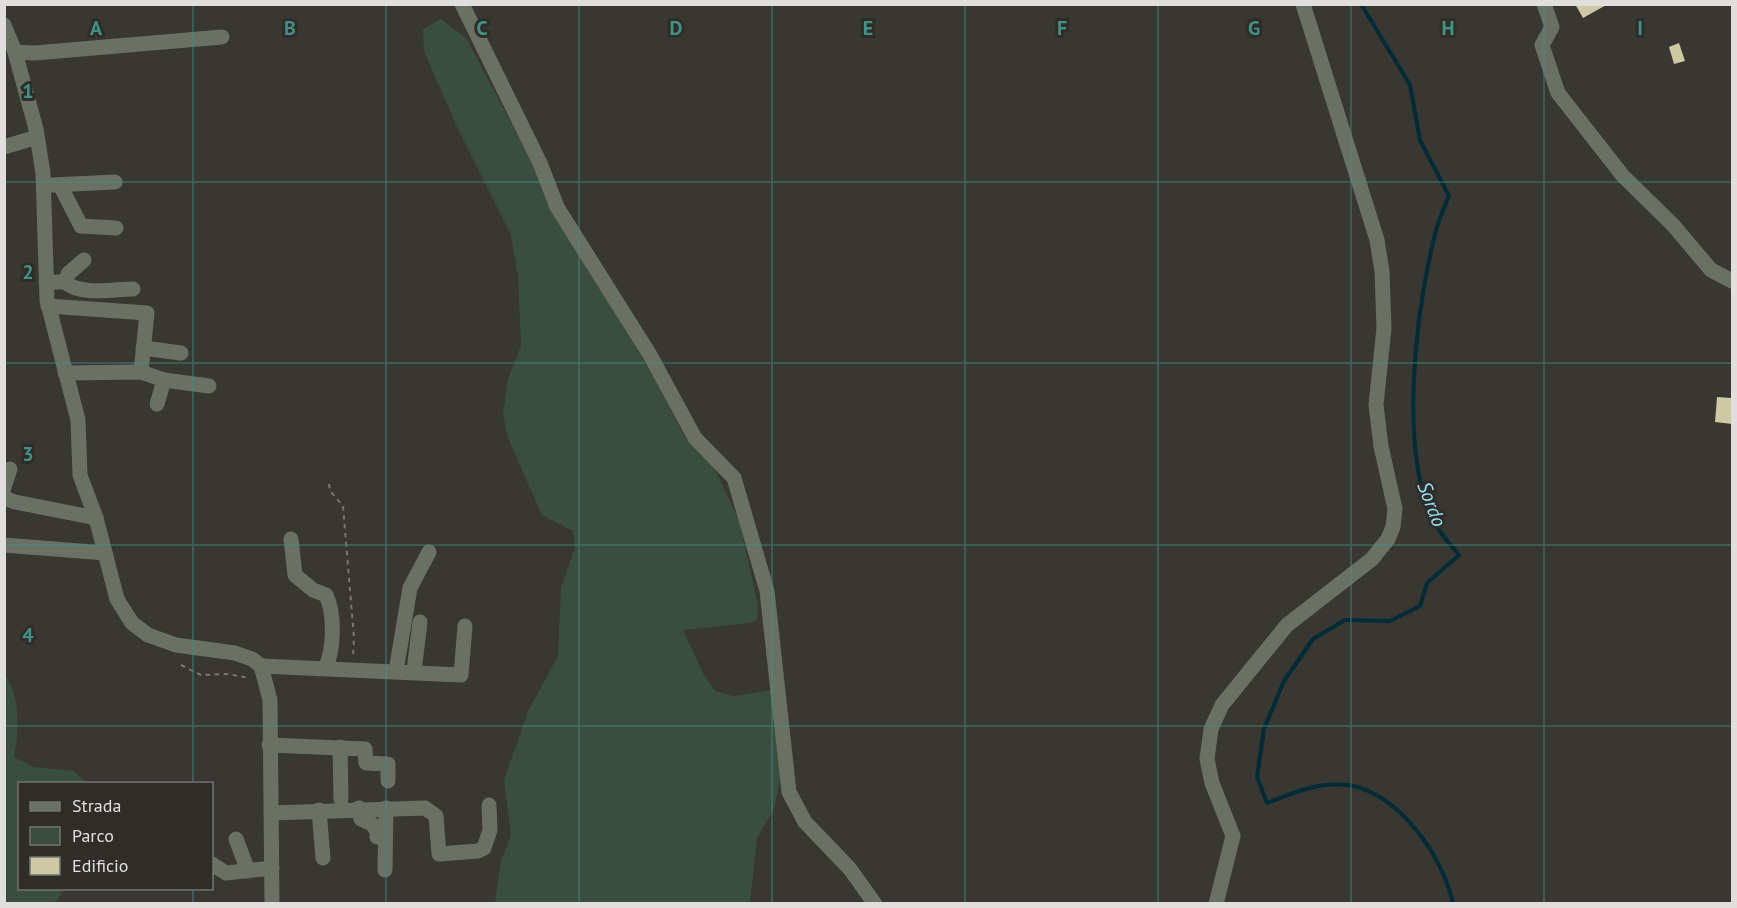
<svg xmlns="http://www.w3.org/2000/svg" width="1737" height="908" viewBox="0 0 1737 908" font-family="'PT Sans',sans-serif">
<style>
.green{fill:#394e3e}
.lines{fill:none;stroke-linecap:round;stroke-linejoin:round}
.stream{stroke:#012c37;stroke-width:4}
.building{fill:#cfc8a5}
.path{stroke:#787772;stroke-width:2;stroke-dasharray:4.5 4.5;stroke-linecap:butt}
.minor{stroke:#6a7164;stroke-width:15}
.grid{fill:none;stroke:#439089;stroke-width:1.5;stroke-opacity:0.55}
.labels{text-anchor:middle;stroke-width:6;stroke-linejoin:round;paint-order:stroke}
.water-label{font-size:20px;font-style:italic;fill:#95def4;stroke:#2e2d28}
.grid-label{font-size:20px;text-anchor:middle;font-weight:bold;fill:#439089;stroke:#2e2d28;stroke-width:6;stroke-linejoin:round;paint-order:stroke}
</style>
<rect width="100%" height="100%" fill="#383732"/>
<g class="green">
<path d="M441 19 466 38 594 277 653 376 686 439 715 469 740 523 758 605 757 620 751 623 683 630 704 675 715 691 733 696 772 690 781 777 774 809 757 838 750 903H495L501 861 511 835 504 780 528 711 558 656 561 587 575 548 573 531 542 515 508 438 503 414 508 378 521 346 518 276 511 235 457 127 424 51 423 29Z"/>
<path d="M5 675C21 698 19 730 14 757L33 767 74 771 87 783 20 784V888L65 889 55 903H5Z"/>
</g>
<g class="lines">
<path class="stream" d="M1361 4 1410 85 1420 140 1449 196C1444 208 1438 221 1435 234 1416 311 1398 450 1434 522 1440 534 1451 545 1459 555L1427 583 1420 606 1390 621 1345 620 1313 639 1284 681 1264 729 1257 777 1267 803C1293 793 1320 781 1348 785 1398 792 1444 857 1453 904"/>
</g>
<g class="building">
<path d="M1575 4H1608L1583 18Z"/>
<path d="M1679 43 1685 61 1674 64 1669 47Z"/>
<path d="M1717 397 1732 398V424L1715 422Z"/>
</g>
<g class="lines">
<g class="path">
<path d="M329 484 330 491 343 506 354 638 353 657"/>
<path d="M181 665 201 675 228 674 249 678"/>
</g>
<g class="minor">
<path d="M462 4 540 163 557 207 650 355 695 438 734 478 767 591 789 792 805 822 850 869 875 904"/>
<path d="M1544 4 1552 27 1542 45 1558 93 1623 176 1673 225 1711 270 1732 281"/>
<path d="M4 25 15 52 36 129 43 173 47 300 78 420 80 475 96 518 117 599 132 623 148 635 176 645 235 653 252 659 261 666 270 700 272 904"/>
<path d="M15 52 35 53 222 37"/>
<path d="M4 147 37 137"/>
<path d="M52 185 115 182"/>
<path d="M60 185 81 226 116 228"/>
<path d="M46 282H65C80 296 114 289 133 289"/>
<path d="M65 282 68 274 84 260"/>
<path d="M48 306 147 313 141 372"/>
<path d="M143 348 181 353"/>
<path d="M65 373 141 372 164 380 157 404"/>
<path d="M164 380 209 386"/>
<path d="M4 487 10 469"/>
<path d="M4 495 7 499 15 502 96 518"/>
<path d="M291 539 295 575 313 590 326 595C335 614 334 648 326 667"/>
<path d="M4 545 105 553"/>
<path d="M261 666 461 675 465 626"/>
<path d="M396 671 410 588 429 552"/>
<path d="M414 671 420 622"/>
<path d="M269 745 365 749 366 763 388 764V781"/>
<path d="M340 747 341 799"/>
<path d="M359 808 361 819 372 824 377 831V837"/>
<path d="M319 810 323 858"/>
<path d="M271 813 425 808 436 816 439 854 478 851 484 848 490 830 489 805"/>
<path d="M236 839 248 871"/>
<path d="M212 864 226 873 272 868"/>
<path d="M385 870 386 808"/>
<path d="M1216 904 1233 836 1212 783 1207 759 1211 729 1222 705 1287 625 1372 559 1388 539 1393 527 1395 509 1381 446 1376 405 1384 328 1382 271 1377 240 1303 4"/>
</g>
</g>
<path class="grid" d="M193 4V784M386 4V904M579 4V904M772 4V904M965 4V904M1158 4V904M1351 4V904M1544 4V904M4 182H1732M4 363H1732M4 545H1732M4 726H1732M193 888V904"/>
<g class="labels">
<g class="water-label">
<text transform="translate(1432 504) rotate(69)" y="7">Sordo</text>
</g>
</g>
<g class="grid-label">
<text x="96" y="35">A</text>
<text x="290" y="35">B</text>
<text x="482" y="35">C</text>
<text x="676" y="35">D</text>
<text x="868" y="35">E</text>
<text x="1062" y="35">F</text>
<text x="1254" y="35">G</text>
<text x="1448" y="35">H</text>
<text x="1640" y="35">I</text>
<text x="28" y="98">1</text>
<text x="28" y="279">2</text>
<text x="28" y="461">3</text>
<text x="28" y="642">4</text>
</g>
<rect width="1737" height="908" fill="none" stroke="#e0dfdb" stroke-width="12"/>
<rect x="18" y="782" width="195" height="108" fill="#2e2d28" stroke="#757470" stroke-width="1.5"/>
<rect x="30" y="802" width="30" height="9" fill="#6a7164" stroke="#757470" stroke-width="1.5"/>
<text x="72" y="812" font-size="18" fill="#e0dfdb">Strada</text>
<rect x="30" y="827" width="30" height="18" fill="#394e3e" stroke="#757470" stroke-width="1.5"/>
<text x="72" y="842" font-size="18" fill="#e0dfdb">Parco</text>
<rect x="30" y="857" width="30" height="18" fill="#cfc8a5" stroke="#757470" stroke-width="1.5"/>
<text x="72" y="872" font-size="18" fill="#e0dfdb">Edificio</text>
</svg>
